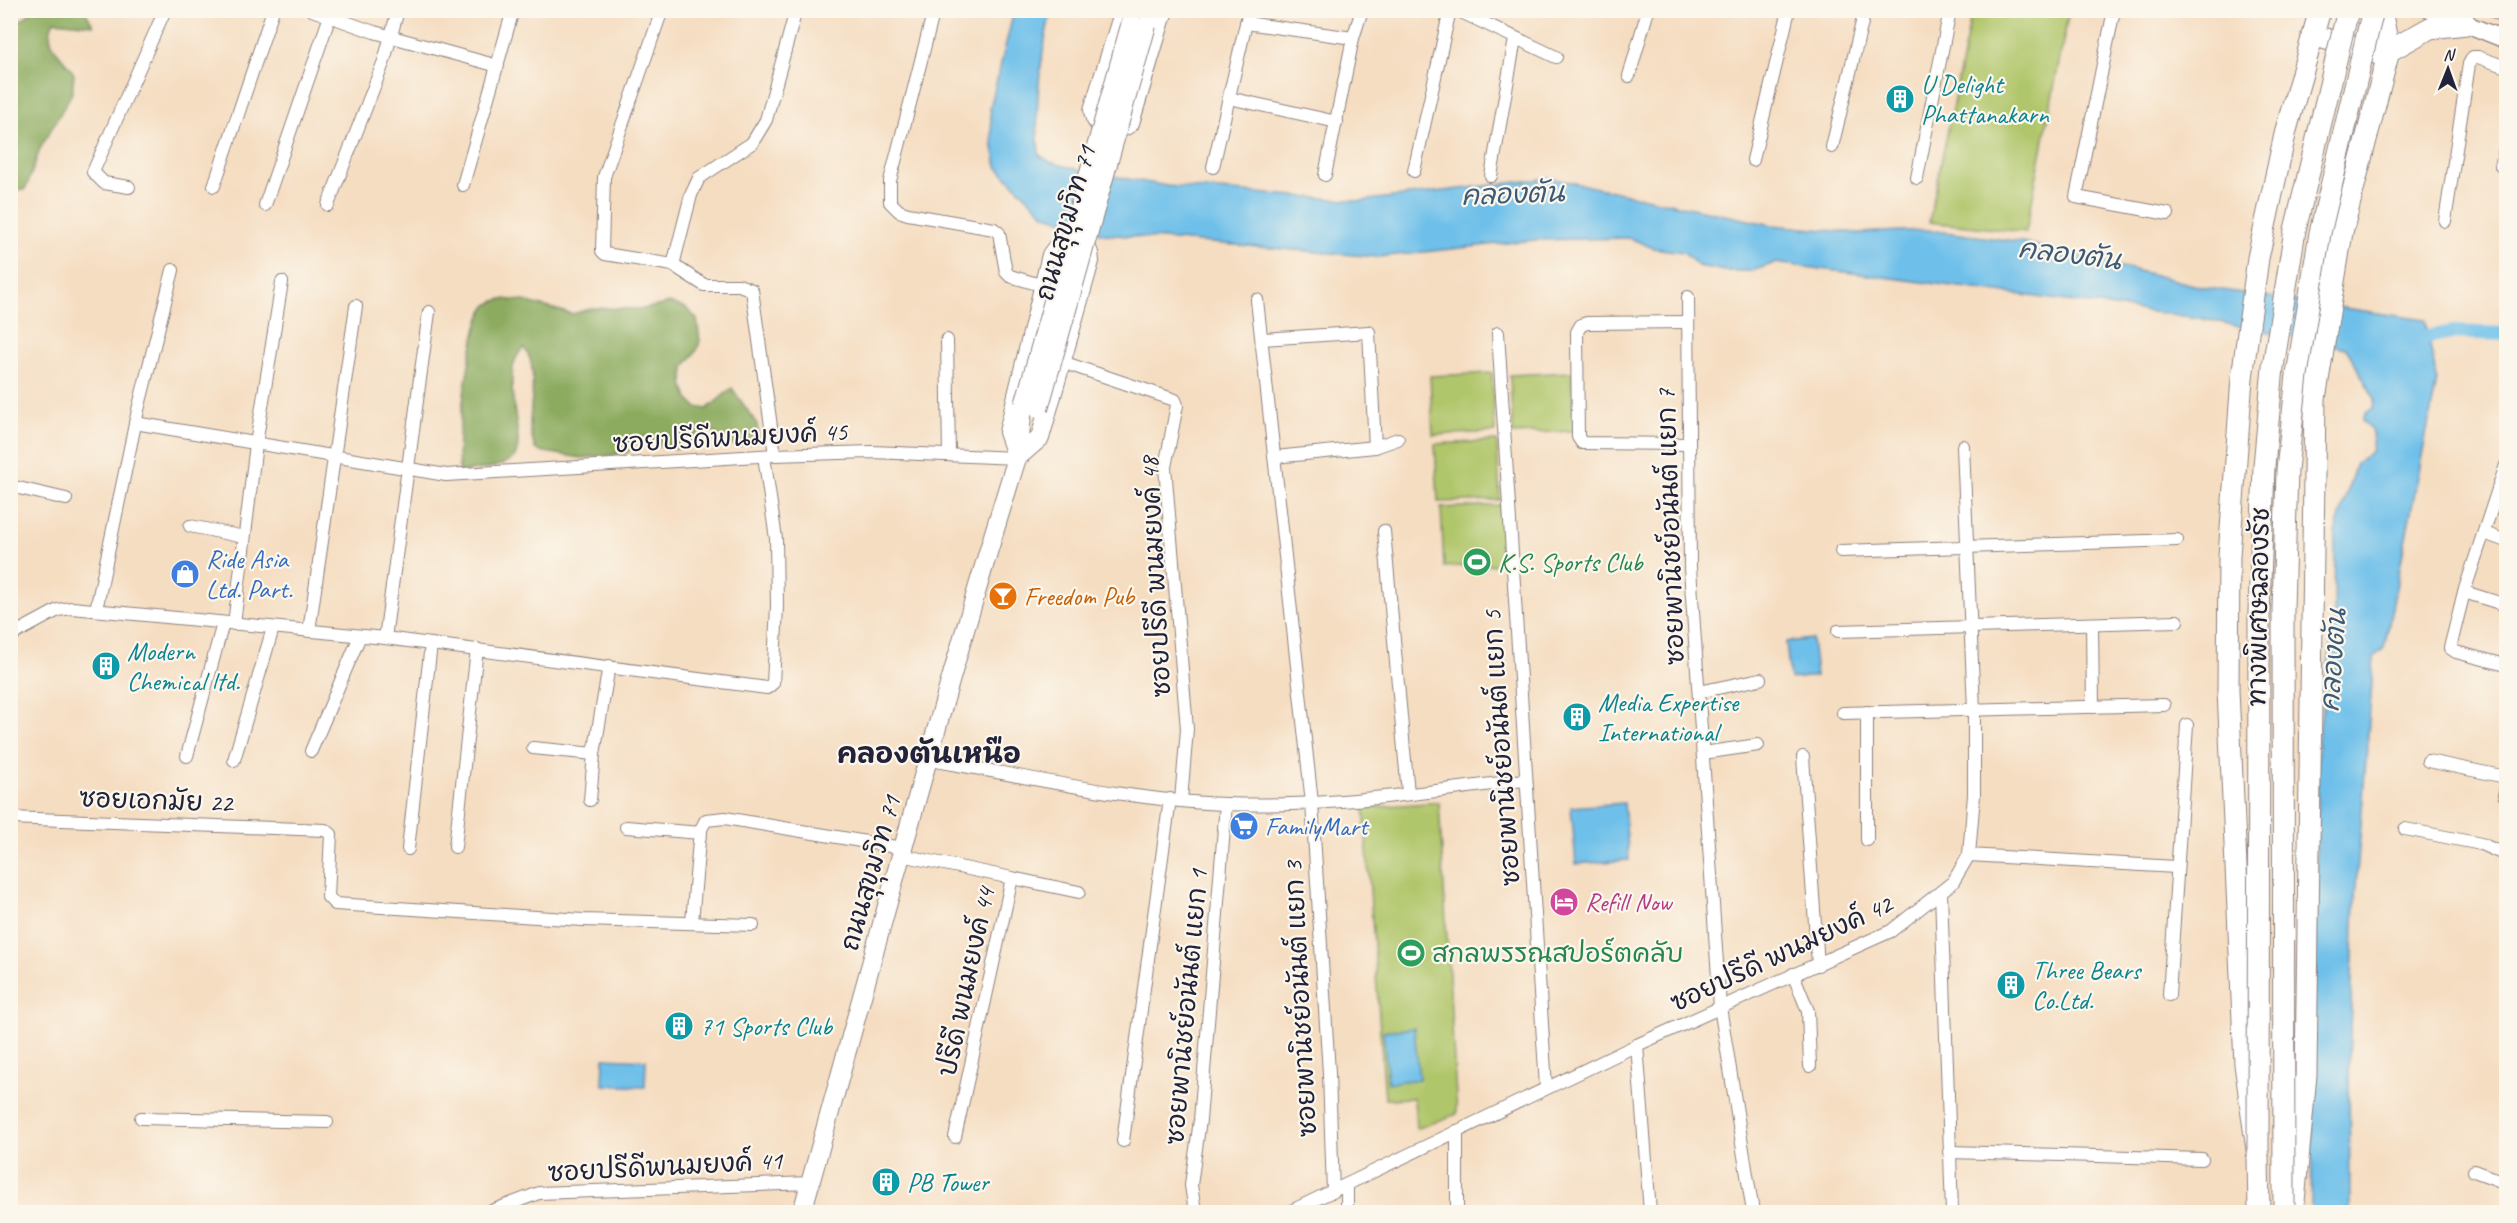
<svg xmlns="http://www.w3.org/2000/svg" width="2517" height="1223" viewBox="0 0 2517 1223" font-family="Caveat,'Playpen Sans Thai',sans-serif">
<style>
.green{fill:#b0c66a;stroke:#697452;stroke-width:1.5}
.forest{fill:#8cab5e;stroke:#57664c;stroke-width:1.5}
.water{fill:#6ec0ea;stroke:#487192;stroke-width:1.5}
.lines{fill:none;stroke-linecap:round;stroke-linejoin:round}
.canal{stroke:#6ec0ea;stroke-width:14}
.street-casing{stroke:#8c807e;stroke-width:14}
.secondary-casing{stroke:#8c807e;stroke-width:19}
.primary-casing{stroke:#8c807e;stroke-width:20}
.highway-casing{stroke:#8c807e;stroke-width:23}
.street{stroke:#fff;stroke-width:12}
.secondary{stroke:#fff;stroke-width:16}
.primary{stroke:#fff;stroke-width:18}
.highway{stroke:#fff;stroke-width:21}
.primary-bridge-casing{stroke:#8c807e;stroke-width:20;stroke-linecap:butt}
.highway-bridge-casing{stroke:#8c807e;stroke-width:23;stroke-linecap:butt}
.primary-bridge{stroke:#fff;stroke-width:18}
.highway-bridge{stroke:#fff;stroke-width:21}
.labels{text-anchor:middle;stroke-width:4.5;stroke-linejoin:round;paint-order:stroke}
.culture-label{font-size:26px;fill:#0d838f;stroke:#fbf7ec;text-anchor:start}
.street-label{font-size:26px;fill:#22223b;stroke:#fbf7ec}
.shop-label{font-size:26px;fill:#366cbe;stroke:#fbf7ec;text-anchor:start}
.leisure-label{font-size:26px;fill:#27864d;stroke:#fbf7ec;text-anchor:start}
.food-label{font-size:26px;fill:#c56008;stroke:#fbf7ec;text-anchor:start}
.hotel-label{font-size:26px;fill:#b23c85;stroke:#fbf7ec;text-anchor:start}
.water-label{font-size:27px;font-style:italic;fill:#3d5978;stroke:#fbf7ec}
.quarter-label{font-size:28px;font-weight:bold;fill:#22223b;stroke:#fbf7ec}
</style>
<rect width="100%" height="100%" fill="#fbf7ec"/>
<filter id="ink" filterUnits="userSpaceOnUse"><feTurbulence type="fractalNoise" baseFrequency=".0167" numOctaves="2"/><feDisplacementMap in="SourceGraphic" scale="12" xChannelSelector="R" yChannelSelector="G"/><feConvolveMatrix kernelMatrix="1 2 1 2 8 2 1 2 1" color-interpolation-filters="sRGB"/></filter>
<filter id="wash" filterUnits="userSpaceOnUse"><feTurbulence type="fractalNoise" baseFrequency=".008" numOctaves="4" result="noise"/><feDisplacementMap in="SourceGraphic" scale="24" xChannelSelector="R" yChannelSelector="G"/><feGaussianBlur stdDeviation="1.35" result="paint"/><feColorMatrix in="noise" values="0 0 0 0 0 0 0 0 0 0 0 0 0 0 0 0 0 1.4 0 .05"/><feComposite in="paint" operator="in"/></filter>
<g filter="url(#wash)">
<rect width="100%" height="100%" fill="#f5ddc1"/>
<g class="green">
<path d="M1972 11H2069L2026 232 1929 222Z"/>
<path d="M1572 372 1574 431 1513 434 1510 375Z"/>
<path d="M1492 373 1495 432 1433 435 1430 376Z"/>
<path d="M1497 441 1500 500 1438 502 1435 444Z"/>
<path d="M1502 505 1505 564 1444 567 1441 508Z"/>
<path d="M1439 802 1457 1114 1416 1129 1414 1098 1385 1099 1364 808Z"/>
</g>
<g class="forest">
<path d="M33 10 85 11 93 25 54 21C41 45 64 56 74 74L72 93 40 149 27 186 24 190 10 189 11 17 22 20Z"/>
<path d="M502 299 524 301 572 314 593 308 643 309 670 303 686 308 697 319 700 341 697 350 684 367 683 384 688 399 696 407 707 409 732 388 757 424 759 440C721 457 724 430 702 428 698 433 698 437 695 441 681 455 657 447 646 436L637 439 628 452 623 454 581 458 539 451 535 449C533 441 530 433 530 425 530 403 539 365 524 348 495 371 529 441 514 457 502 469 476 470 460 472 453 448 471 340 481 315 485 305 492 301 502 299Z"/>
</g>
<g class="water">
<path d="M1014 11H1051C1040 58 1034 106 1039 155L1050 162 1079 170 1167 186 1360 201 1551 178 1772 225 1857 233 1928 230 2022 242 2202 287 2425 320 2437 380 2384 648 2374 657 2355 900 2349 1058 2350 1212H2311L2318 740 2334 619 2335 533 2356 463 2371 452C2374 439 2374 428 2362 421L2365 414 2373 408 2374 398 2346 348 2199 318 1775 263 1752 271H1725L1698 266 1684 252 1653 248 1630 238 1534 240 1378 257 1104 234 1044 214 997 167 993 147 990 108Z"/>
<path d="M1812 639 1816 676 1790 679 1786 642Z"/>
<path d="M1624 803 1629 860 1576 864 1571 807Z"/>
<path d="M1414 1028 1419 1079 1388 1083 1383 1031Z"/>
<path d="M604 1058 646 1060 645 1087 603 1085Z"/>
</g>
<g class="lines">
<path class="canal" d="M2412 340 2452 332 2506 334"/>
</g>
</g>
<g filter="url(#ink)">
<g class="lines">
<g class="street-casing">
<g id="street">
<path d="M312 10 374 32 498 66"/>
<path d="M662 10 604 177 602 251 605 254 673 265 704 285H739L752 290 775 455"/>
<path d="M934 10 890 181V202L899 211 908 214 994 229 999 233 1006 272 1010 276 1044 286"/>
<path d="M1457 10 1556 57"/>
<path d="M2114 10 2076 197 2168 214"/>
<path d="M1246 23 1353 38 1325 175"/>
<path d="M1353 38 1362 10"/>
<path d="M1629 76 1648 10"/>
<path d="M1229 98 1337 122"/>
<path d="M1832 147 1865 10"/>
<path d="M1753 160 1789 10"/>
<path d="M2501 166 2506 145"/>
<path d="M1213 167 1249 10"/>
<path d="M1414 171 1450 10"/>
<path d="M1491 176 1515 39"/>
<path d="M1917 178 1950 10"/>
<path d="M463 185 513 10"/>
<path d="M214 186 273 10"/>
<path d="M129 187 104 183 93 172 165 10"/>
<path d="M265 205 332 10"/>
<path d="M328 205 384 61 398 10"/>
<path d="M2445 221 2469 64 2473 57H2478L2506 67"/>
<path d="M673 265 691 195 699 178 752 143 766 120 796 10"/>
<path d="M1688 297 1690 568 1720 1007 1753 1212"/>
<path d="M1257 300 1312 803 1329 1073 1333 1192"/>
<path d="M1498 333 1546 1087"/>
<path d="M1262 339 1369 332 1375 447"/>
<path d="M947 340 949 454"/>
<path d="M1062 362 1175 400 1177 405 1165 467 1187 729 1181 800"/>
<path d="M135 423 446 475 775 455 872 452 1017 458"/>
<path d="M1687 444 1582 443 1578 437 1577 332 1581 325 1587 323 1688 322"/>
<path d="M1275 457 1375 447 1398 439"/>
<path d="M2506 465 2464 592 2450 648 2456 652 2506 665"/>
<path d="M10 486 66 499"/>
<path d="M190 526 244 537"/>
<path d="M1384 531 1408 793"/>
<path d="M2484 533 2506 541"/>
<path d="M1841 551 2177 540"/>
<path d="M2464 592 2506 605"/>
<path d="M96 610 138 410 173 270"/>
<path d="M234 624 256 444 282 282"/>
<path d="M2092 624 2093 707"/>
<path d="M309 631 356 306"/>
<path d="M1838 631 2177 621"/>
<path d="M10 636 58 610 72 608 385 638 767 688 773 683 777 606 776 539 764 456"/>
<path d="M385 638 429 312"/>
<path d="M1699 692 1760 679"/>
<path d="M1867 712V840"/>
<path d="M1843 713 2164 705"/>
<path d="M533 748 594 754 609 666"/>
<path d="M311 751 360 636"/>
<path d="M1703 753 1758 745"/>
<path d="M187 756 223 623"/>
<path d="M1803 757 1818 965"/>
<path d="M234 760 273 628"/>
<path d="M930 760C1026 776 1129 801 1226 804 1325 808 1426 792 1524 780"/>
<path d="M2428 761 2506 777"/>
<path d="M2504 795 2506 789"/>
<path d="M590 800 594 754"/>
<path d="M10 818 325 830 331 834 328 897 335 904 583 920 753 925"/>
<path d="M626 827 701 833"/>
<path d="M2405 829 2481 844 2506 855"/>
<path d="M455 847 477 649"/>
<path d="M408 849 431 644"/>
<path d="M901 855 1012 878 955 1137"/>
<path d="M1969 855 2176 867"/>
<path d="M1012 878 1079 892"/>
<path d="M1941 892 1952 1212"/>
<path d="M692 922 699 841 701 829 706 820 725 818 902 848"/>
<path d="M1793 974 1808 1011 1810 1066"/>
<path d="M2169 995 2187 725"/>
<path d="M1637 1045 1650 1212"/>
<path d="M141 1118 327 1122"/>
<path d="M1457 1131V1212"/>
<path d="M1123 1141 1170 799"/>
<path d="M1949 1152 2202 1159"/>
<path d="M2474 1171 2506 1183"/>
<path d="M1347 1185V1212"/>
<path d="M489 1212 539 1193 810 1183"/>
<path d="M1195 1212 1191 1185 1200 1120 1226 804"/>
<path d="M1289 1212 1637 1045 1891 931 1953 882 1969 855 1974 795V710L1963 446"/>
</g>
</g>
<g class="secondary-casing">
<path id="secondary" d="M2431 10 2506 40"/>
</g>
<g class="primary-casing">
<g id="primary">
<path d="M1124 10 1093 110C1095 130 1115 134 1130 123L1164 10"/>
<path d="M2498 10 2506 14"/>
<path d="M1068 245 1089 253 1090 261 1040 438 1017 458 1008 432 1051 255 1057 247Z"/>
<path d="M802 1212C873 961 939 707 1017 458 1021 440 1020 423 1024 405"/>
</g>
</g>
<g class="highway-casing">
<g id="highway">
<path d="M2312 35 2382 55"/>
<path d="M2389 51 2430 28 2466 24"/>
<path d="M2259 1212 2258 1157 2245 1064 2228 690 2229 556 2242 378 2258 258 2286 130 2320 10"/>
<path d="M2293 1212 2306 1075 2315 399 2342 232 2389 51 2381 10"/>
</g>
</g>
<use href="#street" class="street"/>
<use href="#secondary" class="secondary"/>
<use href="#primary" class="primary"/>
<use href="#highway" class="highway"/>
<g class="primary-bridge-casing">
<g id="primary-bridge">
<path d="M1024 405 1131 22"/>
<path d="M1039 409 1147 25"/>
</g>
</g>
<g class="highway-bridge-casing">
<g id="highway-bridge">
<path d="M2258 1157 2259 612 2264 466 2273 367 2295 230 2348 10"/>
<path d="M2284 1212 2283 609 2287 470 2297 375 2320 233 2373 10"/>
</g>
</g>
<use href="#primary-bridge" class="primary-bridge"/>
<use href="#highway-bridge" class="highway-bridge"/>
</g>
</g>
<defs>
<g id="building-disc" transform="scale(1.5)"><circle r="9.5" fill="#0f9aa8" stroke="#fbf7ec"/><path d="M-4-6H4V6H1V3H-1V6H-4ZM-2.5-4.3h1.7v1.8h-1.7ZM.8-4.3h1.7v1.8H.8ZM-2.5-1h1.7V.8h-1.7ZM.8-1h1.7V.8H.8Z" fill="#fff"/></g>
<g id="stadium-disc" transform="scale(1.5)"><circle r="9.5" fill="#2e9e5b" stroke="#fbf7ec"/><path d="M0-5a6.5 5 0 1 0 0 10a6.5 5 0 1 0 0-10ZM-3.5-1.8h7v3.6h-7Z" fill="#fff"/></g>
<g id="shop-disc" transform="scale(1.5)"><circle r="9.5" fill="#3f7fe0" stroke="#fbf7ec"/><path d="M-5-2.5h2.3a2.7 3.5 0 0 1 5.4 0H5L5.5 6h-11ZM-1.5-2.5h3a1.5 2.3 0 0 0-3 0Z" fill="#fff"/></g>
<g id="bar-disc" transform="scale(1.5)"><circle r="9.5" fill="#e8710a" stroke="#fbf7ec"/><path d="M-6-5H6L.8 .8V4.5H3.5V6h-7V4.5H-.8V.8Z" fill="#fff"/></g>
<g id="supermarket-disc" transform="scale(1.5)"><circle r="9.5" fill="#3f7fe0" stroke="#fbf7ec"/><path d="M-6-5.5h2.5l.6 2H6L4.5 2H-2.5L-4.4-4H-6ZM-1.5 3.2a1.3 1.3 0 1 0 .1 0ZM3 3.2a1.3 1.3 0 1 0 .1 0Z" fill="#fff"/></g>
<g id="hotel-disc" transform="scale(1.5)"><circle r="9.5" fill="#d1479c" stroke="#fbf7ec"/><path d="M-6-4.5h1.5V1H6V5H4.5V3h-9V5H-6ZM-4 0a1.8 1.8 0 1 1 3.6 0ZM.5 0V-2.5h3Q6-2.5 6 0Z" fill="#fff"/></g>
</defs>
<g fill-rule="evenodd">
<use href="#building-disc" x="1900" y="99"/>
<use href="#stadium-disc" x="1477" y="562"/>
<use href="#shop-disc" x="185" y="574"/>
<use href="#bar-disc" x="1003" y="596"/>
<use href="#building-disc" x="106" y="666"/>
<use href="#building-disc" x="1577" y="717"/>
<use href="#supermarket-disc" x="1244" y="826"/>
<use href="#hotel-disc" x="1564" y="902"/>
<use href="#stadium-disc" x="1411" y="953"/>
<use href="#building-disc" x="2011" y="985"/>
<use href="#building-disc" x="679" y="1026"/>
<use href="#building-disc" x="886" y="1182"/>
</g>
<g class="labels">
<g class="culture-label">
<text x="1921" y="93">U Delight<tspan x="1921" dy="30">Phattanakarn</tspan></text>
<text x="127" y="660">Modern<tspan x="127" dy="30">Chemical ltd.</tspan></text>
<text x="1598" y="711">Media Expertise<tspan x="1598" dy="30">International</tspan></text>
<text x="2032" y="979">Three Bears<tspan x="2032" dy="30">Co.Ltd.</tspan></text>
<text x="700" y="1035">71 Sports Club</text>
<text x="907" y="1191">PB Tower</text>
</g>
<g class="street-label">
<text transform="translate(1065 223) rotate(-74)" y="9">ถนนสุขุมวิท 71</text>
<text transform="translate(730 437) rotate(-3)" y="9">ซอยปรีดีพนมยงค์ 45</text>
<text transform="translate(1670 527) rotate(-92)" y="9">ซอยพานิชย์อนันต์ แยก 7</text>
<text transform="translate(1155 577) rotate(-93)" y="9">ซอยปรีดี พนมยงค์ 48</text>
<text transform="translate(2258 607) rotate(-89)" y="9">ทางพิเศษฉลองรัช</text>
<text transform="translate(1501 748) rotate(-94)" y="9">ซอยพานิชย์อนันต์ แยก 5</text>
<text transform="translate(156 800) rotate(2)" y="9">ซอยเอกมัย 22</text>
<text transform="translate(870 873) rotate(-74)" y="9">ถนนสุขุมวิท 71</text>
<text transform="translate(1781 953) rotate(-25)" y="9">ซอยปรีดี พนมยงค์ 42</text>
<text transform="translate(966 982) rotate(-78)" y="9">ปรีดี พนมยงค์ 44</text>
<text transform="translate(1300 999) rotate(-93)" y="9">ซอยพานิชย์อนันต์ แยก 3</text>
<text transform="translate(1186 1007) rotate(-85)" y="9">ซอยพานิชย์อนันต์ แยก 1</text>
<text transform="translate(665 1166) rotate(-3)" y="9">ซอยปรีดีพนมยงค์ 41</text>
</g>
<g class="shop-label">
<text x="206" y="568">Ride Asia<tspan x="206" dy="30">Ltd. Part.</tspan></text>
<text x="1265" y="835">FamilyMart</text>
</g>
<g class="leisure-label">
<text x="1498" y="571">K.S. Sports Club</text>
<text x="1432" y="962">สกลพรรณสปอร์ตคลับ</text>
</g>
<g class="food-label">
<text x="1024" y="605">Freedom Pub</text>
</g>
<g class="hotel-label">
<text x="1585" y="911">Refill Now</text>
</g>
<g class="water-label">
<text transform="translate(1513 194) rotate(-2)" y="9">คลองตัน</text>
<text transform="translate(2070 254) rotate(7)" y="9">คลองตัน</text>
<text transform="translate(2333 660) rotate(-86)" y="9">คลองตัน</text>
</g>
<g class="quarter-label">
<text x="929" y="763">คลองตันเหนือ</text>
</g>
</g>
<rect width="2517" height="1223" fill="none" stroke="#fbf7ec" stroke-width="36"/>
<g transform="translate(2448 69) rotate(1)" stroke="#fbf7ec" stroke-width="4.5" paint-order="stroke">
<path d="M0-4.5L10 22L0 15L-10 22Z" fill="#22223b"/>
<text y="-9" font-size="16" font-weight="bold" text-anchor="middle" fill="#22223b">N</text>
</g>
</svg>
